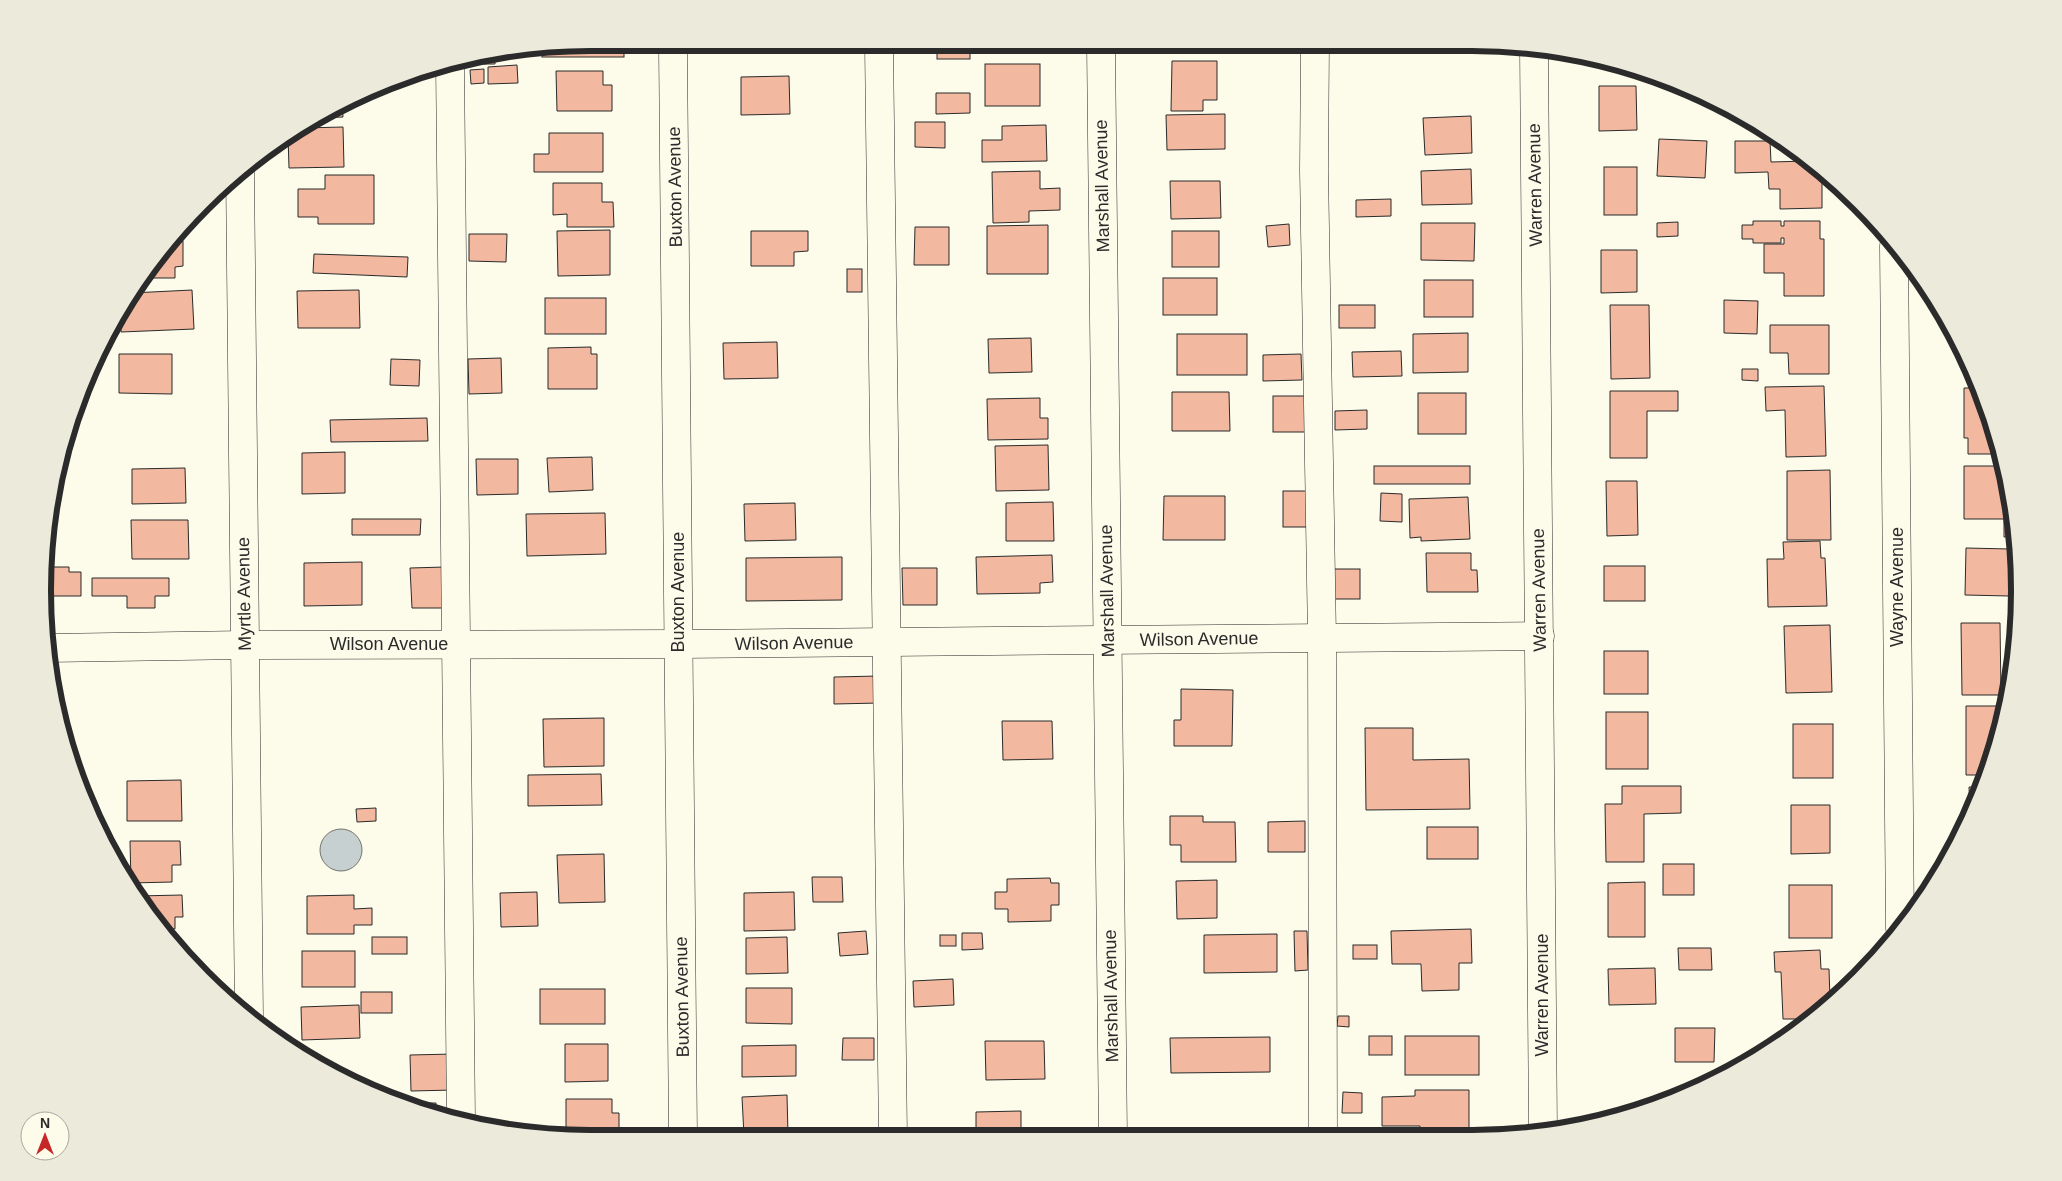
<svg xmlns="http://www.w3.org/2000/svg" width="2062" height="1181" viewBox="0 0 2062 1181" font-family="Helvetica,sans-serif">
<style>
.water{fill:#c7d0d0;stroke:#74746e}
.building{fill:#f2b8a0;stroke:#2b2b2b}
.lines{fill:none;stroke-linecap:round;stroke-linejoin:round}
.minor-casing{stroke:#2b2b2b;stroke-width:29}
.minor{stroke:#fdfbea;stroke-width:28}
.labels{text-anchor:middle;stroke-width:4;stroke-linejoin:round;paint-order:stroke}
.street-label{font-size:18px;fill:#2b2b2b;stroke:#fdfbea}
.rim{fill:none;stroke:#2b2b2b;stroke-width:6}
</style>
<rect width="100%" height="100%" fill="#fdfbea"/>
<circle class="water" cx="341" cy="850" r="21"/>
<g class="building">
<path d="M1430 44H1463L1464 52 1431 53Z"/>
<rect x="937" y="46" width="33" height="13"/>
<rect x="542" y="47" width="82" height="10"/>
<path d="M495 53V64H464V60Z"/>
<path d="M1172 61H1217V100H1203V111H1171Z"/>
<rect x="985" y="64" width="55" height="42"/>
<path d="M517 65 518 83 488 84V67Z"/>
<path d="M484 69V83L471 84 470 70Z"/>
<path d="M556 71H603V85H612V111H557Z"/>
<path d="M789 76 790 114 741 115V77Z"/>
<path d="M1599 86H1636L1637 130 1599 131Z"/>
<path d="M936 93H970V113L936 114Z"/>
<path d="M360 94V100H346L348 99Z"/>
<path d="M342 103 343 117 318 118Z"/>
<path d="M1225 114V149L1167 150 1166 115Z"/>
<path d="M1471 116 1472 153 1425 155 1423 118Z"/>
<path d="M915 122H945V148L915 147Z"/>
<path d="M1046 125 1047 161 982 162V140H1002V126Z"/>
<path d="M343 127 344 167 289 168 288 136 302 128Z"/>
<path d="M549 133H603V172H534V154H549Z"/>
<path d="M1659 139 1707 141 1705 178 1657 176Z"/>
<path d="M1735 141H1770L1771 162 1808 161 1822 173V208L1780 209V189H1769L1768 172 1735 173Z"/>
<rect x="1604" y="167" width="33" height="48"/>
<path d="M1471 169 1472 204 1422 205 1421 171Z"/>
<path d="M1040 171V189L1060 188V210L1029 211V222L993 223 992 172Z"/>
<path d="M325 175H374V224H318V217H298V189H325Z"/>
<path d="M1170 181H1220L1221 218 1171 219Z"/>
<path d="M553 183H602V202H613L614 227H567V214L553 215Z"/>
<path d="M1391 199V216L1356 217V200Z"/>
<path d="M1753 221H1781V226H1784V221H1820V239H1824V296H1784V273H1764V244H1784V238H1781V243H1753V239H1742V225H1753Z"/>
<path d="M1678 222V236L1657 237V223Z"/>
<path d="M1421 223H1475L1474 261 1421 260Z"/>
<path d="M1289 224 1290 245 1268 247 1266 226Z"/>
<path d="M1048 225V274H987V226Z"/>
<path d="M915 227H949V265H914Z"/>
<path d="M610 230V275L558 276 557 231Z"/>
<path d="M751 231H808V251L794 252V266H751Z"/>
<rect x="1172" y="231" width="47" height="36"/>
<path d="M469 234H507L506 262 469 261Z"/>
<path d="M172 241H183V266L175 267V278H141Z"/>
<path d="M1601 250H1637V292L1601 293Z"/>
<path d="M314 254 408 257 407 277 313 273Z"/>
<rect x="847" y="269" width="15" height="23"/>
<rect x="1163" y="278" width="54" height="37"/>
<rect x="1424" y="280" width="49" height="37"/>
<path d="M192 290 194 329 121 332 120 311 131 293Z"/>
<path d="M359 290 360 328H298L297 291Z"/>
<rect x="545" y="298" width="61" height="36"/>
<path d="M1724 300 1758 301 1757 334 1724 333Z"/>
<rect x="1339" y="305" width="36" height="23"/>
<path d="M1610 305H1649L1650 378 1611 379Z"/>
<path d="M1770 325H1829V374H1789L1788 353H1770Z"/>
<path d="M1468 333V372L1413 373V334Z"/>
<rect x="1177" y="334" width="70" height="41"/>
<path d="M1031 338 1032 372 989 373 988 339Z"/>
<path d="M777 342 778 378 724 379 723 343Z"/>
<path d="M1959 346 1965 356H1959Z"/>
<path d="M591 347V354H597V389H548V348Z"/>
<path d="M1401 351 1402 376 1353 377 1352 352Z"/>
<path d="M119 354H172V394L119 393Z"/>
<path d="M1301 354 1302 380 1263 381V355Z"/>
<path d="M501 358 502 393 469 394 468 359Z"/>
<path d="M391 359 420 360 419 386 390 385Z"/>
<path d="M1742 369H1758V381L1742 380Z"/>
<path d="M1824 386 1826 456 1786 457 1785 410 1766 411 1765 387Z"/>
<path d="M1964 388H1980L2000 454H1968V438H1964Z"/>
<path d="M1610 391H1678V411H1647V458H1610Z"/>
<path d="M1172 392H1229L1230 431H1172Z"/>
<rect x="1418" y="393" width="48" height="41"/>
<rect x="1273" y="396" width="34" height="36"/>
<path d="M1040 398V418H1048V439L988 440 987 399Z"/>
<path d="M1367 410V429L1335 430V411Z"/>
<path d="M427 418 428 441 331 442 330 420Z"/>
<path d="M1048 445 1049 490 996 491 995 446Z"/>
<path d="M345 452V493L302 494V453Z"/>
<path d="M592 457 593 490 549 492 547 458Z"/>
<path d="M476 459H518V494L477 495Z"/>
<rect x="1374" y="466" width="96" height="18"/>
<path d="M1964 466H2004L2006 473V513H2012L2014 537H2004V519H1964Z"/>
<path d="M185 468 186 503 132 504V469Z"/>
<path d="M1830 470 1831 540H1787V471Z"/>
<path d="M1606 481H1637L1638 535 1607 536Z"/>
<rect x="1283" y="491" width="25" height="36"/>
<path d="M1381 493 1402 494V522L1380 521Z"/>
<path d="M1164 496H1225V540H1163Z"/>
<path d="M1468 497 1470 539 1421 541V537L1410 538 1409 499Z"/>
<path d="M1053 502 1054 541H1006V503Z"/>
<path d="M795 503 796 540 745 541 744 504Z"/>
<path d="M605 513 606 554 527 556 526 514Z"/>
<path d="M352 519H421L420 535H352Z"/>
<path d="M131 520H188L189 559H132Z"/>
<path d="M1820 541 1821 558H1825L1827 606 1768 607 1767 559H1784L1783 542Z"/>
<path d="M1966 548 2010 549 2009 596 1965 595Z"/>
<path d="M1426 553H1471V570H1477L1478 592H1427Z"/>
<path d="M1052 555 1053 582 1040 583V593L977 594 976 557Z"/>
<path d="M842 557V600L746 601V558Z"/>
<path d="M362 562V605L304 606V563Z"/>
<rect x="1604" y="566" width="41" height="35"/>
<path d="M46 567H69V572H81V596H43Z"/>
<path d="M445 567 447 608H412L410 568Z"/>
<path d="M902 568H937V605H903Z"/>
<rect x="1331" y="569" width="29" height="30"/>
<path d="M92 578H169V596H155V608H127V596H92Z"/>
<path d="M1961 623H2000L2001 695H1962Z"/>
<path d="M1830 625 1832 692 1786 693 1784 626Z"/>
<rect x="1604" y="651" width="44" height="43"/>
<path d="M879 676 880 703 834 704V677Z"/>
<path d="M1181 689 1233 690 1232 746H1174V720H1181Z"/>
<path d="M1966 706H2006L1985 775H1966Z"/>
<rect x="1606" y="712" width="42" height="57"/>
<path d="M604 718V766L544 767 543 719Z"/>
<path d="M1002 721H1052L1053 759 1003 760Z"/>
<rect x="1793" y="724" width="40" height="54"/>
<path d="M1365 728H1413V760L1469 759 1470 809 1366 810Z"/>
<path d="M601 774 602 805 528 806V775Z"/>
<path d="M181 780 182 821H127V781Z"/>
<path d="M1622 786H1681V813L1644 814V862H1606L1605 804H1622Z"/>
<path d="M1969 787H1982L1978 800 1970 815Z"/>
<path d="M1791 805H1830V853L1791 854Z"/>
<path d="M376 808V821L357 822 356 809Z"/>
<path d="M1170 816H1203V822H1235L1236 862H1181V845H1170Z"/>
<path d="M1305 821V852H1268V822Z"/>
<rect x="1427" y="827" width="51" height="32"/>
<path d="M130 841H180L181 865H172V882L131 883Z"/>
<path d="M604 854 605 902 559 903 557 855Z"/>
<rect x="1663" y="864" width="31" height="31"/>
<path d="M812 877H842L843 902H813Z"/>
<path d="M1050 878 1051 883H1059V905H1051V921L1008 922V909H995V892H1007V879Z"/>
<path d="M1217 880V918L1177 919 1176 881Z"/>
<path d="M1645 882V937H1608V883Z"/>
<rect x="1789" y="885" width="43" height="53"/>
<path d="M537 892 538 926 501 927 500 893Z"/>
<path d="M794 892 795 930 744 931V893Z"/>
<path d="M182 895 183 917H175V929H160L137 896Z"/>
<path d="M354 895V909L372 908V925H354V934H307V896Z"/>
<path d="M1471 929 1472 963H1459V990L1422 991 1421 964H1392L1391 931Z"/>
<path d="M866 931 868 954 840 956 838 933Z"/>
<path d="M1294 931H1307L1308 970 1295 971Z"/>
<path d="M962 933H982L983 949 962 950Z"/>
<path d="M1277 934V972L1204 973V935Z"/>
<rect x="940" y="935" width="16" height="11"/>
<rect x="372" y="937" width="35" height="17"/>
<path d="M787 937 788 973 746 974V938Z"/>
<rect x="1353" y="945" width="24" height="14"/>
<path d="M1678 948H1711L1712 970H1679Z"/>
<path d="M1820 950 1821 969H1829L1830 1000 1806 1019H1783L1781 972H1775L1774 952Z"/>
<rect x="302" y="951" width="53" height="36"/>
<path d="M1655 968 1656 1004 1609 1005 1608 969Z"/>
<path d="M953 979 954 1005 914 1007 913 981Z"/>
<path d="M746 988H792V1024L746 1023Z"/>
<rect x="540" y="989" width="65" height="35"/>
<rect x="361" y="992" width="31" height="21"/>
<path d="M359 1005 360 1038 302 1040 301 1007Z"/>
<path d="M1338 1016H1349V1027L1337 1026Z"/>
<path d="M1675 1028H1715L1714 1062H1675Z"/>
<rect x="1369" y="1036" width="23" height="19"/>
<rect x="1405" y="1036" width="74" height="39"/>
<path d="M1270 1037V1072L1171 1073 1170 1038Z"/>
<path d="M843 1038H874V1060H842Z"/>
<path d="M985 1041H1044L1045 1079 986 1080Z"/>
<path d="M565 1044H608V1081L565 1082Z"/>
<path d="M796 1045V1076L742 1077V1046Z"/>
<path d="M454 1054V1090L411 1091 410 1055Z"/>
<path d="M1415 1090H1469V1130H1420V1126H1382V1097L1415 1096Z"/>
<path d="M1343 1092 1362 1093V1113H1342Z"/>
<path d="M787 1095 788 1134 744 1136 742 1097Z"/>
<path d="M566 1099H612V1113H619V1137H566Z"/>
<path d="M406 1103H436V1114L414 1109Z"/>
<path d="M1021 1111V1136L1053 1135V1137H976V1112Z"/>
</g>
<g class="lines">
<g class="minor-casing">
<g id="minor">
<path d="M1315 44 1314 170 1322 638 1323 1137"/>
<path d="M1101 45 1113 1137"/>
<path d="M879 46 893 1137"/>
<path d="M673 47 683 1137"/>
<path d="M1534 49 1543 1130"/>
<path d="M450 63 461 1119"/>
<path d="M240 171 249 1018"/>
<path d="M1894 246 1900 928"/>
<path d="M48 648 245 645 679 644 1540 636"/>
</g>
</g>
<use href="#minor" class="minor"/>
</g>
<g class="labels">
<g class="street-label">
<text transform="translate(1535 185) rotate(-91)" y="6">Warren Avenue</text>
<text transform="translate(1102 186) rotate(-91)" y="6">Marshall Avenue</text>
<text transform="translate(675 187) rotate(-91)" y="6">Buxton Avenue</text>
<text transform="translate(1897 587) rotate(-90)" y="6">Wayne Avenue</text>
<text transform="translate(1539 590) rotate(-91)" y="6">Warren Avenue</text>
<text transform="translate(1107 591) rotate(-91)" y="6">Marshall Avenue</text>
<text transform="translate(678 592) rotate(-90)" y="6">Buxton Avenue</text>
<text transform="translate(244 594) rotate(-91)" y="6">Myrtle Avenue</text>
<text transform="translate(1199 639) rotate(-1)" y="6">Wilson Avenue</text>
<text transform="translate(794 643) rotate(-1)" y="6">Wilson Avenue</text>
<text x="389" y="650">Wilson Avenue</text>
<text transform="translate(1542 995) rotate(-90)" y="6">Warren Avenue</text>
<text transform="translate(1111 996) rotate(-91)" y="6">Marshall Avenue</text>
<text transform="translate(682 997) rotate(-91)" y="6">Buxton Avenue</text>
</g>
</g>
<path d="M0 0H2062V1181H0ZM590 51H1472A539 539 0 0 1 2011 590V591A539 539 0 0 1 1472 1130H590A539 539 0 0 1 51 591V590A539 539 0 0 1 590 51Z" fill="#eceadb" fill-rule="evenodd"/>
<path class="rim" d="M590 51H1472A539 539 0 0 1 2011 590V591A539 539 0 0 1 1472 1130H590A539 539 0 0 1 51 591V590A539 539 0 0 1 590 51Z"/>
<g transform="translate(45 1136)"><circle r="24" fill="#fdfbea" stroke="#a9a89e"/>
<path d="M0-4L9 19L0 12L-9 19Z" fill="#c62828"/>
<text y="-8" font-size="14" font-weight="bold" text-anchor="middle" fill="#2b2b2b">N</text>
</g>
</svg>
